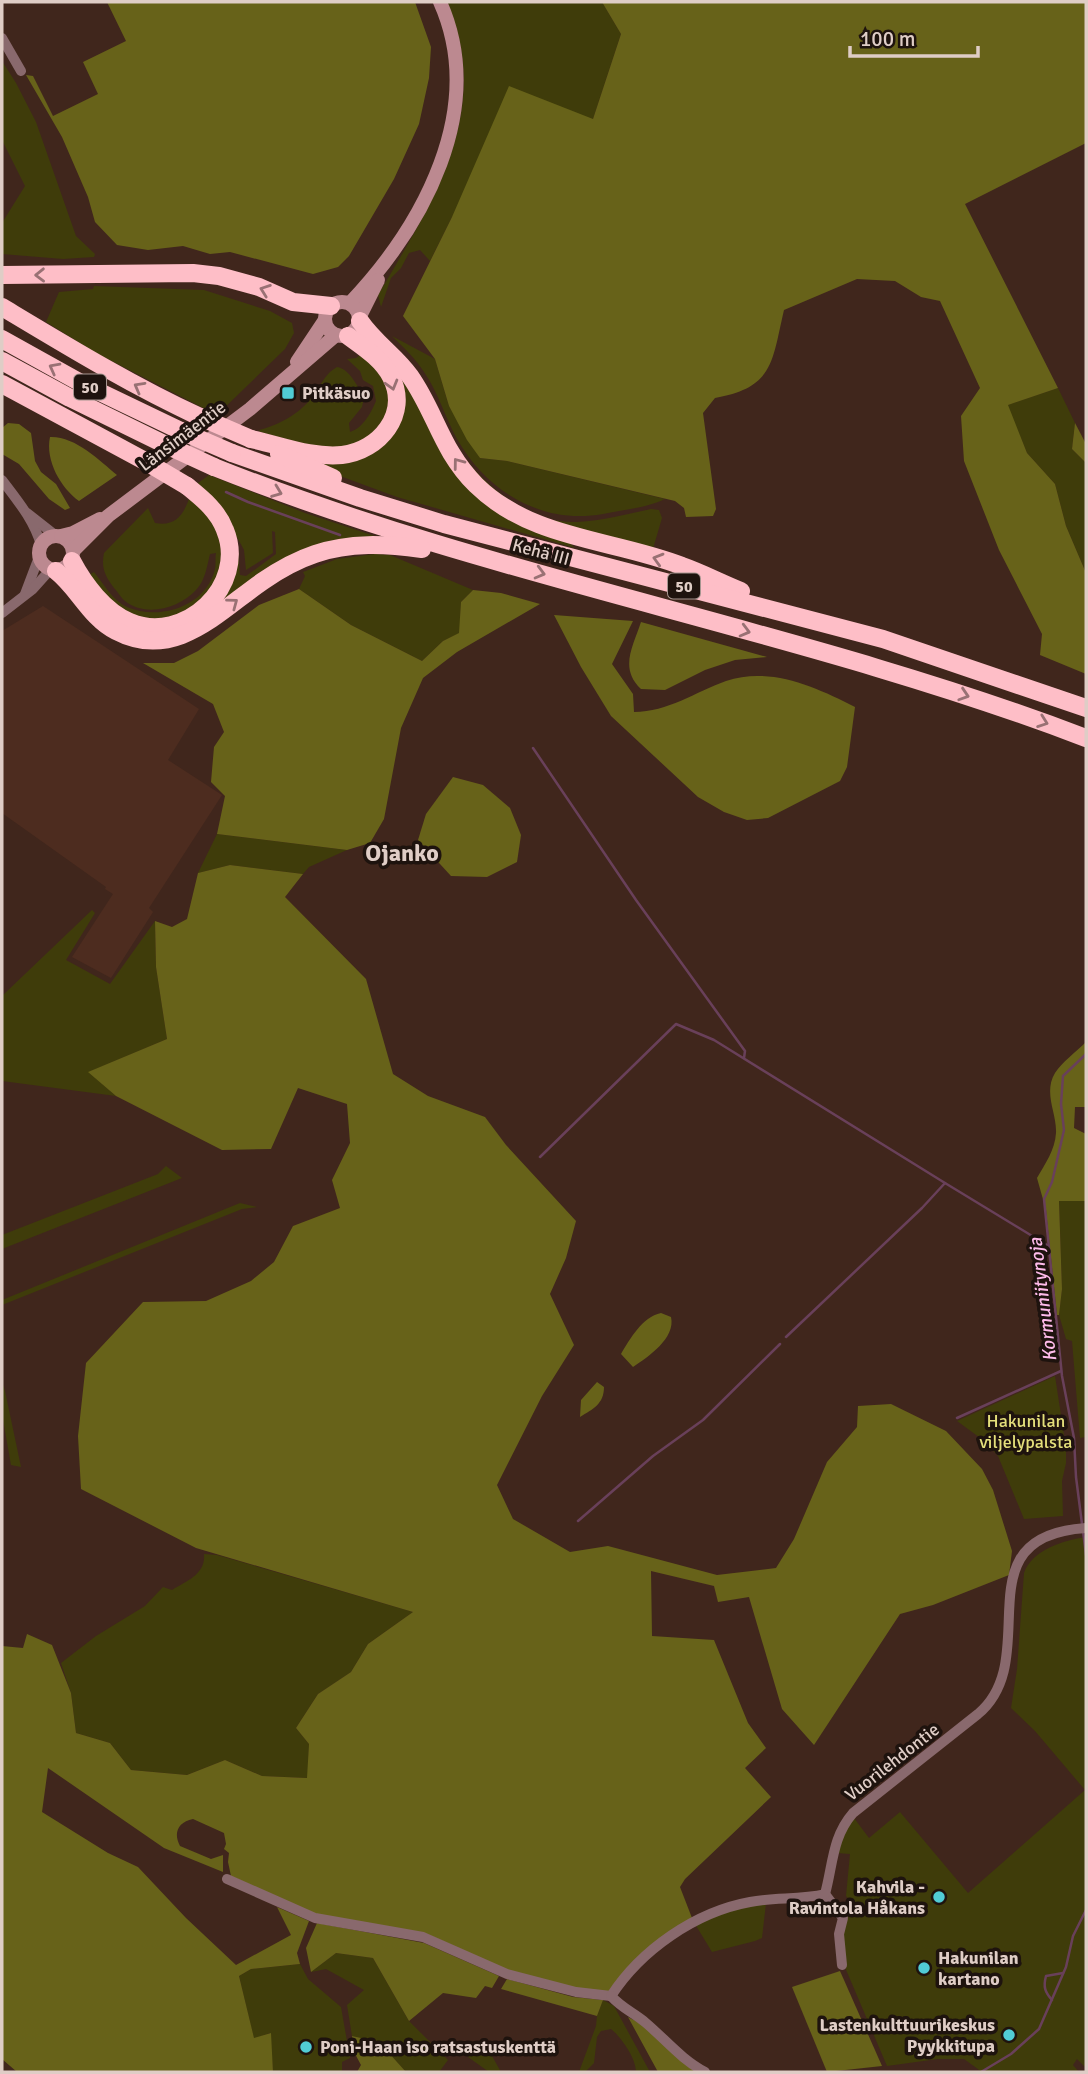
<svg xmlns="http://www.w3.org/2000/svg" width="1088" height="2074" viewBox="0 0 1088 2074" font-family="Signika,sans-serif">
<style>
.built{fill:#4d2c1f}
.green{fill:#3f3c0a;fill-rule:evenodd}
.forest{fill:#676219}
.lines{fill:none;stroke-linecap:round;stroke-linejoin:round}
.stream{stroke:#69405a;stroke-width:2.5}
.street{stroke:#89696d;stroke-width:10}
.secondary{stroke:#bc8990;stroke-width:14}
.highway{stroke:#febec7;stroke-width:18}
.highway-bridge{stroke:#febec7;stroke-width:18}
.oneway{stroke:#997174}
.poi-dot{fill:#51ccd5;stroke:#1e130e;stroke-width:2.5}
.labels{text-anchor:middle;stroke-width:7;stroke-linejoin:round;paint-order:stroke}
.shield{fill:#1e130e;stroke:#a5958f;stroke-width:2}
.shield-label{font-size:16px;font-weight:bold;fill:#dfcdc6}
.poi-label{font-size:18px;font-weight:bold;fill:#dfcdc6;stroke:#1e130e;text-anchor:start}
.street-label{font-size:18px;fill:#dfcdc6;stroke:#1e130e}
.park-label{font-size:18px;fill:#e4df7b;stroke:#1e130e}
.water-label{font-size:19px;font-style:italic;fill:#febbea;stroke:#1e130e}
.district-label{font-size:24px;font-weight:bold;fill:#dfcdc6;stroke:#1e130e}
</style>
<rect width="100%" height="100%" fill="#40261c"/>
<path class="built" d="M43 606 199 709 168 760 222 795 149 908 153 912 111 978 72 957 113 894 105 889 106 887 2 813V631Z"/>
<g class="green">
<path d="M446 2H602L621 34 593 119 452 217 430 261 420 250 409 253 401 268 391 278 381 307 378 295C430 206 496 109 446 2Z"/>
<path d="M2 61 16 83 36 122 76 236 95 254 94 257 63 259 2 254V223L25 186 2 140Z"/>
<path d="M94 286 204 290 270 311 292 323 294 333 285 349 217 415 96 353 46 322 59 292 93 289Z"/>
<path d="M392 336 435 359 449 406 480 458 507 461 665 499C647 508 622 510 603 514 542 525 487 492 457 439 445 417 438 392 424 372 416 359 403 347 392 336Z"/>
<path d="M362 354C378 367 397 394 388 416 384 425 373 434 367 442L327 450 260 432 259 430C280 425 303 412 315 393 322 383 325 374 337 367 350 369 357 386 364 397L362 407 349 423 350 432C363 428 371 413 376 401L373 386 363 380 360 371 347 359 356 358Z"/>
<path d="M395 374 405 376 455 470 566 539 575 548 397 497 321 469 302 456 382 442Z"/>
<path d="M1058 388 1075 423 1072 449 1086 463V573L1066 526 1055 484 1027 453 1007 405Z"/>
<path d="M457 449C486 486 527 524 577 522 602 521 627 514 651 509L659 510 662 518 652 552 538 520 482 483Z"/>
<path d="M209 475 305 513 384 539 336 544 211 615 160 637 106 613 186 625 233 559 194 486ZM272 531 275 532 276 554 246 576 240 575 237 537 244 550 246 570 273 553Z"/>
<path d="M190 496 210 515 223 544 220 576 200 605 169 620 128 616 110 604 87 576 94 572C103 583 113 601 127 607 159 621 206 607 215 569 216 565 215 558 216 553L210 554C207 566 205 581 196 590 179 608 147 618 125 601 121 598 118 592 114 588 105 576 101 568 104 553L148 508 155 523C176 527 184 514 190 496Z"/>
<path d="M375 554 390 555 473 590 461 602 460 633 443 641 422 661 351 625 299 589 305 576 303 572 337 559Z"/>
<path d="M217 834 347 850 309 867 303 874 230 865 198 873Z"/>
<path d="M92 910 95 913 66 960 110 984 155 921 156 967 167 1039 89 1072 116 1096 2 1081V996Z"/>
<path d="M166 1166 182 1178 2 1249V1235L158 1174Z"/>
<path d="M1059 1200 1086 1201V1437L1080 1438 1072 1341 1066 1339 1059 1315 1062 1289Z"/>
<path d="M240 1203 257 1207 242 1209 2 1305V1300Z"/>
<path d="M1055 1376 1066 1448V1463L1062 1481 1063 1516 1024 1519 998 1456 983 1440 957 1421Z"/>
<path d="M2 1381 5 1391 21 1467 11 1465 2 1414Z"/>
<path d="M1086 1537V2068L1077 2059 1073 2065 1079 2072H982L964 2059H938L887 2066 844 1965 843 1912 853 1905 846 1896 850 1854 837 1853 839 1841 854 1818 869 1838 900 1812 968 1893 1085 1790 1035 1731 1011 1708 1017 1669 1024 1573C1032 1550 1064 1540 1086 1537Z"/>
<path d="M204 1554 217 1555 413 1612 368 1644 351 1672 318 1694 296 1728 309 1744 308 1778 262 1776 225 1760 187 1775 131 1770 110 1743 76 1733 71 1693 61 1663 96 1636 145 1606 163 1587 172 1590C187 1581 206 1574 204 1554Z"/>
<path d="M766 1903 762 1938 755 1941 712 1952 695 1924 733 1908Z"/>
<path d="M336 1953 373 1958 409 2021 448 2060 439 2072H406L379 2043 352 2036 347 2005 364 1990 326 1969 311 1972Z"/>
<path d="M300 1964 308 1979 341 2007 350 2058 342 2062V2072H273L270 2033 254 2039 239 1976 251 1969Z"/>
<path d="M603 2000 614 2006 650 2072H636C636 2058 621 2037 611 2029L601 2031 597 2037 594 2063 585 2072H579L596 2026 597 2016Z"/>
<path d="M483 2040 501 2072H489L468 2057Z"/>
</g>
<g class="forest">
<path d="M107 2H415L431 47 429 78 419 124 394 179 349 256 338 267 313 274 230 252 210 254 183 246 148 250 117 245 95 222 88 197 62 137 26 75 33 76 53 116 98 94 83 62 126 41Z"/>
<path d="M602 2H1086V143L965 204 1058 388 1008 405 1027 453 1055 484 1066 526 1086 573V674L1040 655 1042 634 999 550 964 461 961 416 980 388 940 301 921 297 895 281 857 279 784 310C772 361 774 388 715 398L703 413 716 509 713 516 686 517 684 508 675 501 507 461 480 458 467 440 449 406 435 359 403 316 452 217 509 86 593 119 621 34Z"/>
<path d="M8 423 19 424 31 433 35 461 41 472 56 484 70 508 65 510 49 499 19 464 2 454V428Z"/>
<path d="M1075 423 1086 444V463L1072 449Z"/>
<path d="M50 437C75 436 99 460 117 475L79 501C61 488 45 461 50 437Z"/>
<path d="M299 589 351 625 422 661 443 641 459 633 461 602 473 590 501 593 540 604 457 652 423 678 401 728 384 819 370 843 347 850 217 834 225 796 211 782 214 747 224 732 213 704 143 663H174L198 651 259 605Z"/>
<path d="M554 615 633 621 612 664 633 694 634 712C668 712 695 692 726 681 770 666 816 687 855 707L847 767 840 781 768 818 747 820 724 812 698 797 611 716 581 667Z"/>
<path d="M641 622 767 657 735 660 705 670 665 690 641 689C619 668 633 647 641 622Z"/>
<path d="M453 777 483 785 510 808 521 835 517 862 487 877 451 876 418 840 426 814Z"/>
<path d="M230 865 303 874 285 897 366 979 393 1074 428 1096 485 1117 506 1145 576 1221 566 1258 550 1294 574 1345 542 1396 497 1485 513 1519 570 1552 608 1546 717 1575 776 1568 794 1539 827 1462 857 1427 858 1406 891 1404 946 1431 982 1469 993 1490 1012 1551 1009 1575 933 1605 900 1614 814 1745 782 1709 749 1597 718 1602 714 1586 651 1571 652 1636 714 1640 748 1723 766 1748 745 1768 771 1797 685 1879 680 1887 692 1918 609 1993 576 1988 507 1970 427 1934 315 1914 231 1876 228 1862 229 1853 224 1849 226 1844 224 1833 193 1819C178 1822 173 1833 180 1846L211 1859 223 1855V1872L164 1848 48 1768 42 1812 108 1853 138 1867 186 1918 236 1965 291 1935 277 1907 309 1921 297 1953 300 1964 251 1969 239 1976 254 2038 271 2033 273 2072H17L2 2059V1646L23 1648 27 1634 52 1645 71 1693 76 1733 110 1743 131 1770 187 1775 225 1760 262 1776 307 1778 309 1744 296 1728 318 1694 351 1672 368 1644 413 1612 196 1548 81 1489 78 1436 86 1363 143 1302 206 1301 251 1281 274 1262 293 1226 340 1208 332 1180 350 1143 347 1104 298 1088 271 1149 222 1150 116 1096 88 1072 167 1039 156 967 155 921 172 927 187 919 198 873Z"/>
<path d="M1086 1042V1107H1075L1074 1128 1086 1134V1201H1059L1062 1289 1059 1315H1057L1046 1210 1037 1178C1045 1164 1055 1150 1056 1133 1057 1113 1043 1093 1055 1073 1062 1062 1076 1052 1086 1042Z"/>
<path d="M661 1313 671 1317C676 1338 648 1357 633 1367L621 1354C630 1339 642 1317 661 1313Z"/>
<path d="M597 1382 604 1387C604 1404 593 1409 580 1417L581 1400Z"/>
<path d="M317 1923 424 1943 499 1976 492 1988 485 1986 476 1998 443 1993 409 2021 373 1958 336 1953 311 1972 306 1948Z"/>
<path d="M840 1971 882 2066 827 2072 792 1987Z"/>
<path d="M507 1979 573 1997 603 2000 597 2016 501 1989Z"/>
<path d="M628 2017C655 2029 671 2057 696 2072H658Z"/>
<path d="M352 2036 379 2042 406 2072H357L361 2065 354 2052Z"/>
</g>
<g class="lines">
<g class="stream">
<path d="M226 492 248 502 340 535"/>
<path d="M533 748 636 900 745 1051 744 1058"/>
<path d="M540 1157 676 1024 714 1040 945 1183"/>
<path d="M786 1337 922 1208 945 1183 1047 1245"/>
<path d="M957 1418 1061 1371"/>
<path d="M578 1521 653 1456 703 1420 780 1344"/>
<path d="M1082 1524 1076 1477 1074 1438 1062 1376 1044 1199 1052 1182 1064 1130 1061 1104 1063 1076 1086 1054"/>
<path d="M1083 1531 1086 1555"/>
<path d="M1052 2000C1045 1992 1043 1987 1046 1976L1063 1973"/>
<path d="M981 2072 1011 2054 1039 2029 1066 1967 1073 1936 1086 1910"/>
</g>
<g class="street">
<path d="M2 38 21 71"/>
<path d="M2 480C17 500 34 520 41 545"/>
<path d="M27 513 55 535"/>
<path d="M25 594 39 557"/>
<path d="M2 613 33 589 50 570"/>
<path d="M227 1879 315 1918 423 1937 507 1974 576 1992 611 1996"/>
<path d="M825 1894 843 1918 839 1934 842 1965"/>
<path d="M611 1996C641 1950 695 1912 750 1902 775 1897 800 1900 825 1894 833 1865 832 1837 853 1813L978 1714C1046 1657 958 1536 1086 1528"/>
<path d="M611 1996C623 2009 633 2012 646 2023 666 2040 682 2060 705 2072"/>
</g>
<g class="secondary">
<circle cx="342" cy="319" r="17"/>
<path d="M350 303C423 226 488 109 440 2"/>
<path d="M360 316 378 280"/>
<path d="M297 362 325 320"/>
<circle cx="56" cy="553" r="17"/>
<path d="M61 536 73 533 100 519"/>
<path d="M74 550 108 516 250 409 336 335"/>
</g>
<g class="highway">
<path d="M2 275 193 273 219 276 259 287 293 302 331 306"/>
<path d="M2 307C67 346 131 385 200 417"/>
<path d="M360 321C375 343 396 356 410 376 436 413 441 450 476 485 532 540 613 539 682 566 702 573 721 583 741 591"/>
<path d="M2 339 81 383 181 431"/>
<path d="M2 361 70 398 164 444"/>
<path d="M2 384 143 460"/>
<path d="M251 439C280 445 311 458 342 455 379 451 410 414 391 377 382 359 363 347 348 336"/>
<path d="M232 453 360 498 444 524 883 639 1086 708"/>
<path d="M279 454 333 478"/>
<path d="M214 467C497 580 801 629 1086 738"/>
<path d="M72 561C84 584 105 612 130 622 184 645 248 586 225 530 218 511 203 499 187 486"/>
<path d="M56 571C78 588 90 618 116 631 175 662 219 611 263 581 279 570 297 560 315 554 350 542 386 544 422 549"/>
</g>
<g class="highway-bridge">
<path d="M200 417 251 439"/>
<path d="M181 431 232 453"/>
<path d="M164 444 214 467"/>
<path d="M143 460 187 486"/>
</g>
</g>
<defs><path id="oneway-chevron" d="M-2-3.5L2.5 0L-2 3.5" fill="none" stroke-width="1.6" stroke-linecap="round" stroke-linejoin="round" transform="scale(1.75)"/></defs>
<g class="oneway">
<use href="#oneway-chevron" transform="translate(40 275) rotate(179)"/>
<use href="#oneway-chevron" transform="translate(265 290) rotate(-160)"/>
<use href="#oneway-chevron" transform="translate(54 368) rotate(-152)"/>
<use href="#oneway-chevron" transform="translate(392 385) rotate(74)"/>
<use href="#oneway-chevron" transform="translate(139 387) rotate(-151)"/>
<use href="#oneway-chevron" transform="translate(458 463) rotate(-127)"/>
<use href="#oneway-chevron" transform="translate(277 492) rotate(21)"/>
<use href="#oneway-chevron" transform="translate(658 559) rotate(-164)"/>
<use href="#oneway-chevron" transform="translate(540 573) rotate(15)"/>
<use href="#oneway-chevron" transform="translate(233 603) rotate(-37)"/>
<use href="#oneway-chevron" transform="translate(745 631) rotate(15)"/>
<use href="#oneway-chevron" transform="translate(964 695) rotate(18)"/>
<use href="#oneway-chevron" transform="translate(1043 722) rotate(20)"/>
</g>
<g class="poi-dot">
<rect x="281" y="386" width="14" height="14" rx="3.5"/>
<circle cx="939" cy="1897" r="7"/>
<circle cx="924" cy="1968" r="7"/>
<circle cx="1009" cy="2035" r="7"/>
<circle cx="306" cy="2047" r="7"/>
</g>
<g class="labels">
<g class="shield">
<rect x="74" y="374.5" width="32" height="25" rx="5"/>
<rect x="668" y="573.5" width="32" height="25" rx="5"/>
</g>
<g class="shield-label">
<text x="90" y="393">50</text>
<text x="684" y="592">50</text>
</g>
<g class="poi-label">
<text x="302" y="399">Pitkäsuo</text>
<text x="925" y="1893" text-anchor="end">Kahvila -<tspan x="925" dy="21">Ravintola Håkans</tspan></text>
<text x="938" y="1964">Hakunilan<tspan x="938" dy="21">kartano</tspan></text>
<text x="995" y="2031" text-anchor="end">Lastenkulttuurikeskus<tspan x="995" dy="21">Pyykkitupa</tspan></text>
<text x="320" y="2053">Poni-Haan iso ratsastuskenttä</text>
</g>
<g class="street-label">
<text transform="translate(182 436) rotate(-37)" y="6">Länsimäentie</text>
<text transform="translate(541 552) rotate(15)" y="6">Kehä III</text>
<text transform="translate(892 1762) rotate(-38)" y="6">Vuorilehdontie</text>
</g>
<g class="park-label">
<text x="1026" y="1427">Hakunilan<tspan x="1026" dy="21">viljelypalsta</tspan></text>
</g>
<g class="water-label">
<text transform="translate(1042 1300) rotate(-97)" y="7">Kormuniitynoja</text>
</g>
<g class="district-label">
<text x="402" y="861">Ojanko</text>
</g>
</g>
<rect width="1088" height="2074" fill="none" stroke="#dfcdc6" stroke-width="7"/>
<path d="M850 46v10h128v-10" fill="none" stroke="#dfcdc6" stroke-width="3.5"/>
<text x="860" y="46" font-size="21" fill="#dfcdc6" stroke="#1e130e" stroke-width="5" paint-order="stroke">100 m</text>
</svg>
